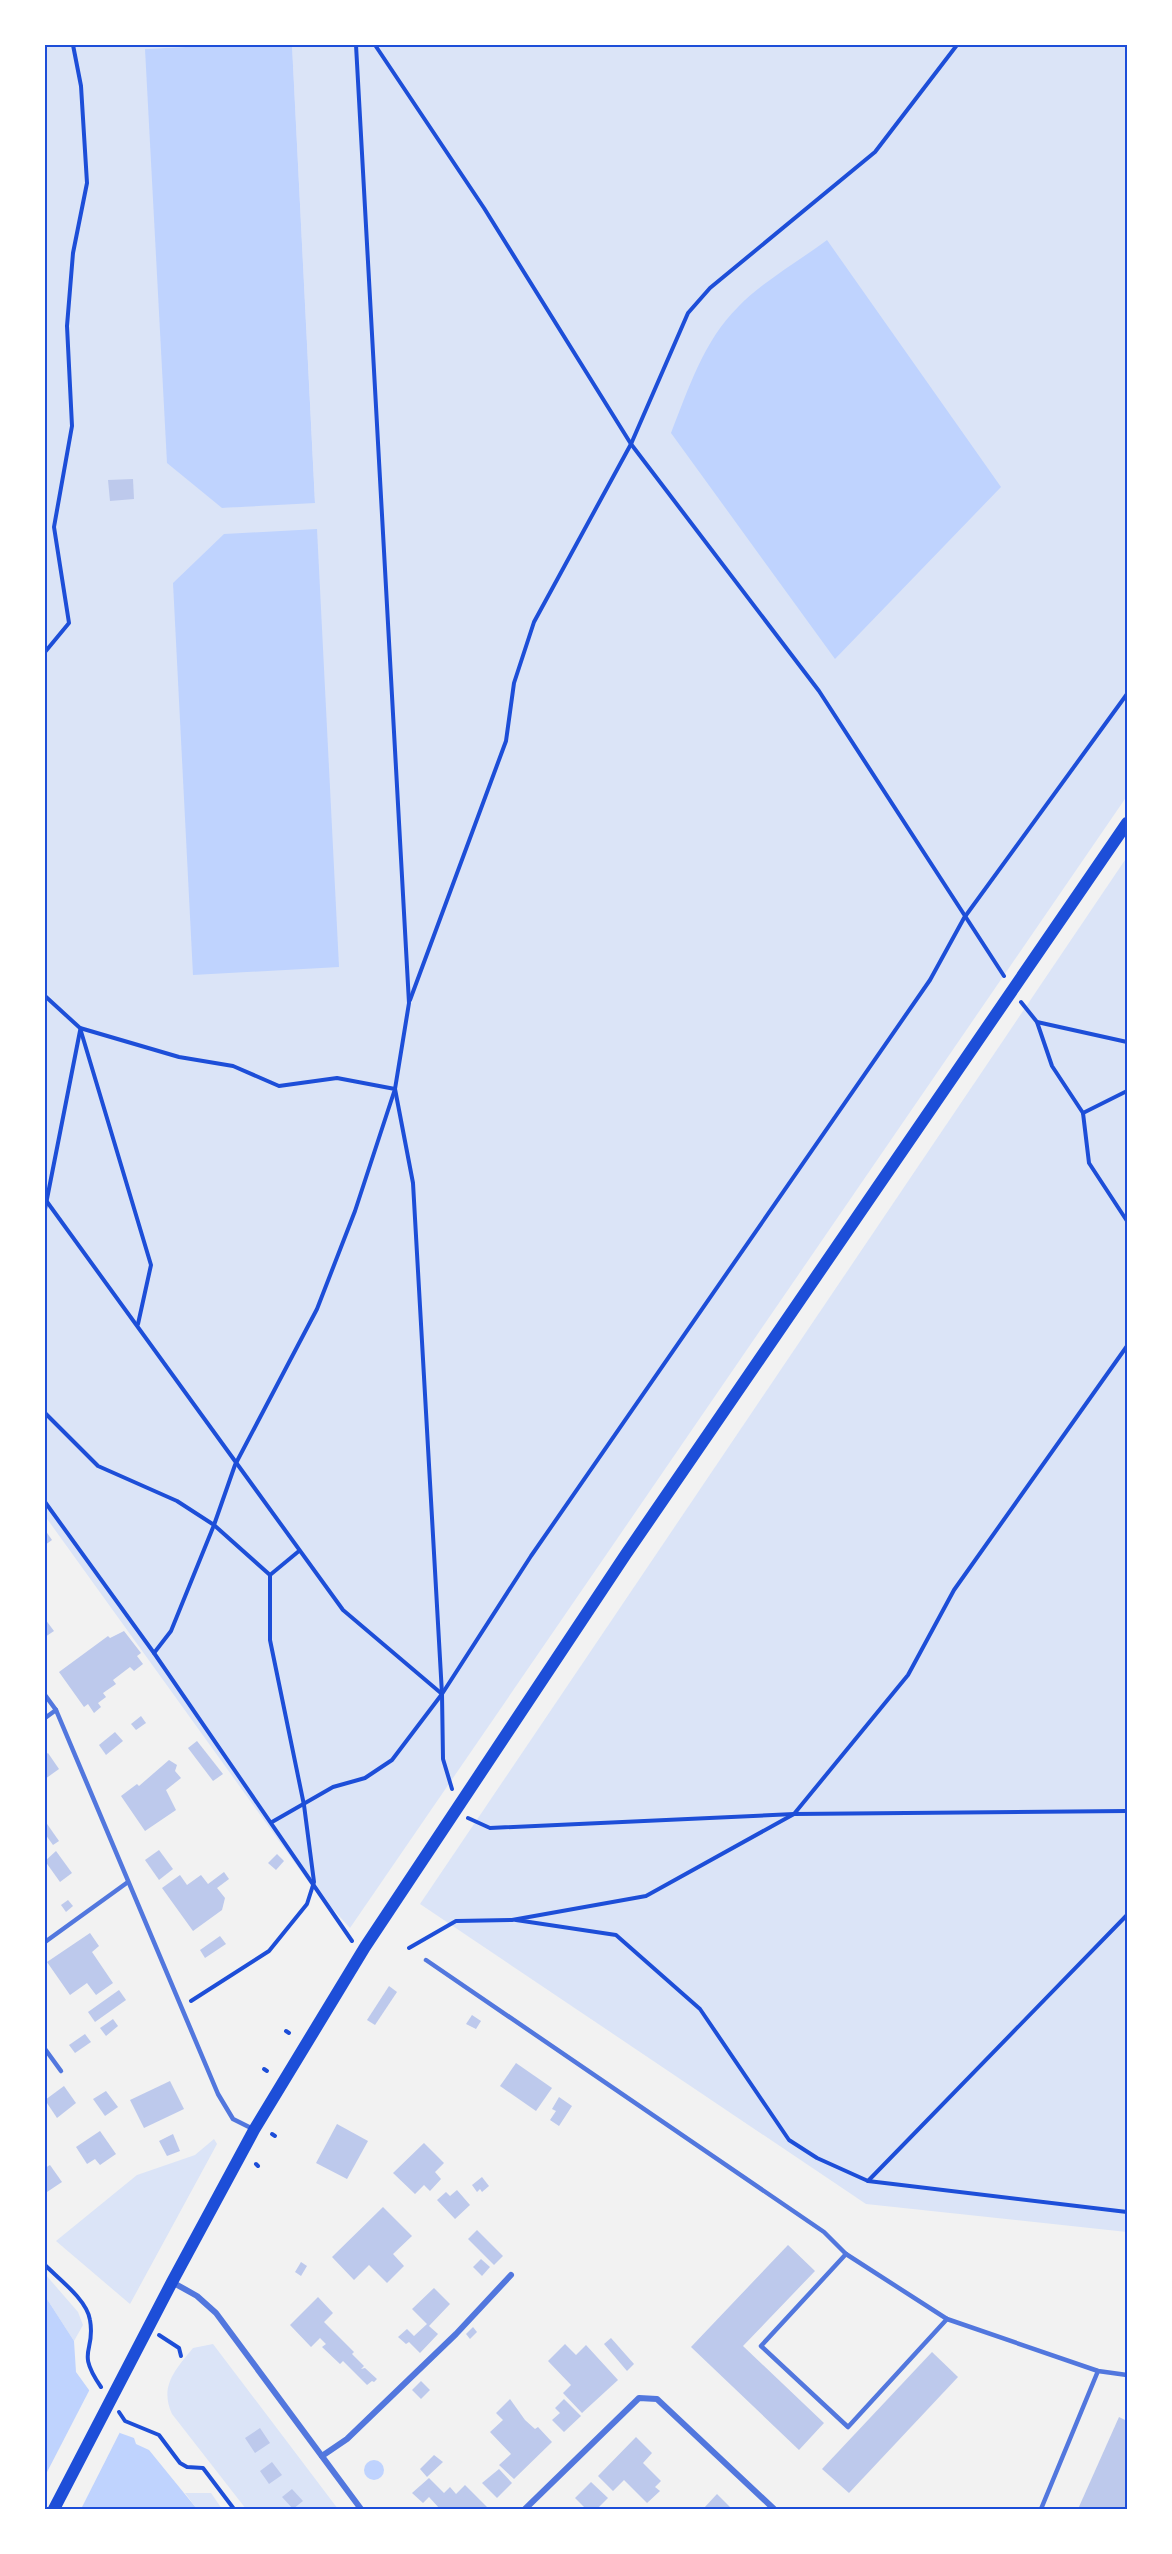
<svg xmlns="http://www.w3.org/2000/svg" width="1172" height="2554" viewBox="0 0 1172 2554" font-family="Lora,serif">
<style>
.green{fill:#dbe4f7}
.water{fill:#bfd3fe}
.pier{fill:#f2f2f2}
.building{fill:#bdc9ec}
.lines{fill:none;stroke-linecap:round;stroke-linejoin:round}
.path{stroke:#1d4ed8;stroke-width:4}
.service{stroke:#5277de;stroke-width:4.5}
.minor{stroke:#5277de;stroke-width:6}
.secondary{stroke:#1d4ed8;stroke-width:12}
.neatline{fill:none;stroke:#1d4ed8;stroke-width:2}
</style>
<rect width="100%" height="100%" fill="#f2f2f2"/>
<g class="green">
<path d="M45 45H226L146 49 222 508 315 502 292 45H1127V796L350 1928 310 1884 45 1516Z"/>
<path d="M1127 857V2232L866 2204 420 1904Z"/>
<path d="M214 2139 217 2144 130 2304 56 2241 137 2175 195 2155Z"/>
<path d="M45 2274 78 2312 83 2325 74 2341 45 2296Z"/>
<path d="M213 2344 338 2509H246L172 2414C159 2386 176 2369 193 2348Z"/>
<path d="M185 2493H211L222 2509H197Z"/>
</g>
<g class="water">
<path d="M226 45H292L315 503 222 508 167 463 145 49Z"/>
<path d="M827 240 1001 487 835 659 671 433C688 390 704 340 738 307 762 282 799 261 827 240Z"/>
<path d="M317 529 339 967 193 975 173 583 224 534Z"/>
<path d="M45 2296 74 2341 76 2372 120 2433 134 2438 136 2444 149 2450 197 2509H45Z"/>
<circle cx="374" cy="2470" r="10"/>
</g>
<path class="pier" d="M91 2387 121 2430 81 2509H45V2476Z"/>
<g class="building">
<path d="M133 479 134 499 110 501 108 480Z"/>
<path d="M45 1530 52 1540 45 1545Z"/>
<path d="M45 1619 54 1631 45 1637Z"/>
<path d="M124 1631 141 1653 137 1656 143 1664 134 1671 130 1667 113 1680 116 1684 103 1693 106 1697 98 1703 101 1707 94 1713 88 1704 84 1707 59 1672 108 1636 110 1638Z"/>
<path d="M141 1716 146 1723 136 1730 131 1724Z"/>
<path d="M115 1732 123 1741 106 1755 99 1745Z"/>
<path d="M197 1741 223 1774 213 1781 188 1748Z"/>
<path d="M48 1753 59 1769 45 1779V1755Z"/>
<path d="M169 1760 177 1765 175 1771 181 1778 166 1790 176 1810 145 1831 121 1796 137 1784 139 1786Z"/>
<path d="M45 1821 59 1841 53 1845 45 1834Z"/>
<path d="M159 1850 173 1869 159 1880 145 1860Z"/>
<path d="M56 1851 72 1873 60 1882 45 1861Z"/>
<path d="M277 1854 284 1861 276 1870 268 1863Z"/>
<path d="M224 1872 229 1879 217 1888 225 1898 222 1910 193 1931 162 1888 180 1875 187 1885 201 1875 208 1884Z"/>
<path d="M68 1900 73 1906 66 1912 61 1905Z"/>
<path d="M90 1933 99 1946 92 1952 113 1983 96 1995 87 1983 70 1995 47 1962Z"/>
<path d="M220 1936 226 1944 205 1958 200 1950Z"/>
<path d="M389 1986 397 1992 375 2025 367 2020Z"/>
<path d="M119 1990 126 2000 95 2022 88 2012Z"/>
<path d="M472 2015 481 2021 476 2029 466 2024Z"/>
<path d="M113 2019 118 2026 106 2036 100 2028Z"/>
<path d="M85 2034 91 2042 75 2053 69 2045Z"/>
<path d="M516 2063 552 2088 536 2111 500 2086Z"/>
<path d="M170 2081 184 2109 144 2128 130 2100Z"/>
<path d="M64 2086 76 2103 57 2118 45 2100Z"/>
<path d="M106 2091 118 2107 105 2116 93 2099Z"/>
<path d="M559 2097 572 2106 559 2126 550 2120 556 2111 552 2109Z"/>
<path d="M337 2124 368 2141 347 2179 316 2163Z"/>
<path d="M100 2131 116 2154 100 2165 95 2159 87 2164 76 2147Z"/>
<path d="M173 2134 180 2151 167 2156 159 2141Z"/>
<path d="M424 2143 444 2163 435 2172 441 2179 430 2191 424 2185 415 2194 393 2173Z"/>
<path d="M50 2165 62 2182 47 2192 45 2168Z"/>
<path d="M482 2177 489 2186 482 2192 480 2189 477 2192 472 2185Z"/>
<path d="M457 2190 470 2205 455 2219 437 2200 446 2192 450 2196Z"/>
<path d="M383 2207 412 2236 393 2254 404 2266 387 2283 369 2265 354 2280 332 2257Z"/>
<path d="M477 2230 503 2256 494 2265 468 2239Z"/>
<path d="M788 2245 815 2271 743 2346 824 2423 799 2450 691 2347Z"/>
<path d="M481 2259 490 2267 482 2276 473 2267Z"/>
<path d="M301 2262 307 2266 301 2276 295 2272Z"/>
<path d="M434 2288 450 2304 429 2326 438 2334 420 2353 409 2342 406 2344 398 2337 407 2329 414 2336 427 2324 412 2309Z"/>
<path d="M318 2297 333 2313 324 2322 354 2352 352 2354 364 2366 361 2369 365 2368 377 2379 374 2382 372 2381 367 2385 343 2361 340 2364 322 2347 326 2344 320 2338 311 2347 290 2325Z"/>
<path d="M473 2327 477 2332 470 2339 466 2334Z"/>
<path d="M611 2338 634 2364 627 2371 604 2344Z"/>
<path d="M565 2344 576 2355 586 2345 618 2380 582 2413 563 2393 571 2385 548 2361Z"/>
<path d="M932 2352 958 2377 849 2493 822 2469Z"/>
<path d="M421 2381 430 2390 421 2399 412 2390Z"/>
<path d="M510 2399 525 2420 535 2429 538 2427 552 2442 514 2479 499 2465 511 2454 490 2432 503 2420 496 2413Z"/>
<path d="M564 2399 581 2416 564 2432 552 2420 560 2413 555 2408Z"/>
<path d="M1119 2417 1127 2421V2509H1078Z"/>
<path d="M260 2428 270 2443 255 2453 245 2438Z"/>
<path d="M636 2437 652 2453 643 2463 661 2481 655 2487 660 2491 647 2503 624 2480 613 2491 598 2476Z"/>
<path d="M434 2455 443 2462 427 2477 420 2469Z"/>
<path d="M272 2462 282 2475 269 2484 260 2471Z"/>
<path d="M499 2469 512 2483 497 2498 482 2483Z"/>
<path d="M429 2478 444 2493 450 2487 456 2494 465 2485 487 2507 440 2509 429 2497 423 2503 412 2493Z"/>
<path d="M591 2482 608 2498 597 2509H586L575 2498Z"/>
<path d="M292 2489 303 2501 293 2509 282 2497Z"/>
<path d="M717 2494 730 2507 728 2509H703Z"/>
</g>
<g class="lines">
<g class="path">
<path d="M356 45 409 1003 395 1089 413 1183 442 1694 443 1759 452 1789"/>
<path d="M375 45 484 208 631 444 819 691 1004 976"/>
<path d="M45 652 69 623 54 527 72 426 67 326 73 253 87 183 81 86 73 45"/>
<path d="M45 996 80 1028 179 1057 233 1066 279 1086 337 1078 395 1089 355 1211 317 1309 235 1465 214 1525 270 1575V1640L304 1805 314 1882 307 1904 269 1951 191 2001"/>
<path d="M410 1000 506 741 514 683 534 622 631 444 688 313 710 288 875 152 957 45"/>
<path d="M1021 1002 1037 1022 1052 1066 1083 1113 1089 1163 1127 1221"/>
<path d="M1037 1022 1127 1042"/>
<path d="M80 1028 151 1265 138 1324"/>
<path d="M1083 1113 1127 1091"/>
<path d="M45 1199 343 1610 442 1694"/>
<path d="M45 1209 80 1031"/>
<path d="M45 1413 98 1466 177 1501 214 1525 171 1631 154 1653"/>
<path d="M45 1502 154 1653 352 1941"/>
<path d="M270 1575 299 1551"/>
<path d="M468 1818 490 1828 794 1814 1127 1811"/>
<path d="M272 1822 333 1787 365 1778 392 1760 442 1694 531 1556 930 980 964 918 1127 694"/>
<path d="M516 1920 616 1935 700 2009 789 2140 817 2158 868 2181 1127 2212"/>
<path d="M409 1948 456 1921 512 1920 646 1896 794 1814 908 1675 954 1590 1127 1346"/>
<path d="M286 2031 289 2033"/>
<path d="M264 2069 267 2071"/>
<path d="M272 2134 275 2136"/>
<path d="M256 2164 258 2166"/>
<path d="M868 2181 1127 1915"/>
<path d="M45 2265C59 2279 87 2300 90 2320 96 2353 75 2349 101 2387"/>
<path d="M159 2335 179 2348 181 2356"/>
<path d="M119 2412 125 2421 159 2435 180 2463 187 2467 203 2468 234 2509"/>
</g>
<g class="service">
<path d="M45 1695 56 1710 218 2094 233 2119 253 2129"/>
<path d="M45 1718 56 1710"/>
<path d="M45 1942 128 1882"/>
<path d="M426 1960 824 2232 846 2254 947 2319 1098 2371 1127 2375"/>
<path d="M45 2049 61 2071"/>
<path d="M846 2254 761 2346 848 2427 947 2319"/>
<path d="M1041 2509 1098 2371"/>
</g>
<g class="minor">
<path d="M172 2282 197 2296 216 2313 361 2509"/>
<path d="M322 2456 347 2439 456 2334 511 2275"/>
<path d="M525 2509 639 2398 657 2399 774 2509"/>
</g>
<path class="secondary" d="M54 2509 172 2282 254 2130 365 1947 626 1554 1127 823"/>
</g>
<rect width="1172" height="2554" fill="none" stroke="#ffffff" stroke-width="93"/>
<rect x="46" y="46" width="1080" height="2462" class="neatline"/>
</svg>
